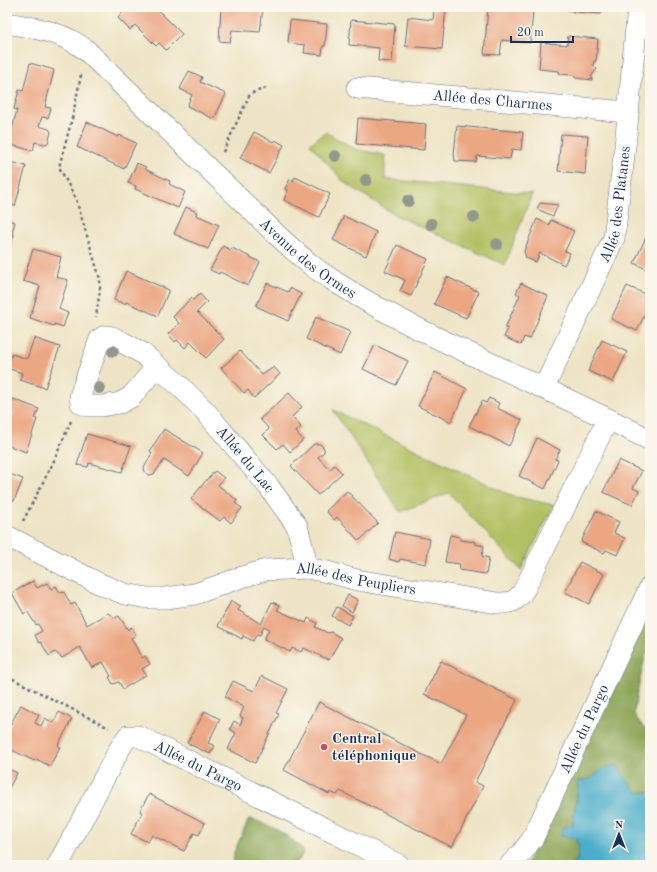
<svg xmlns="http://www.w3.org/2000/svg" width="657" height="872" viewBox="0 0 657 872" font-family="'Old Standard TT',serif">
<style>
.green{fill:#b1c062;stroke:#667860}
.forest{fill:#8ca658;stroke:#546a5b}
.water{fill:#4badca;stroke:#336e94}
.building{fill:#eba682}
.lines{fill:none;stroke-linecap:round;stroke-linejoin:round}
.street-casing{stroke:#656e82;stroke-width:22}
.path{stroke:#656e82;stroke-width:2.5;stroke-dasharray:3 3;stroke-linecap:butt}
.street{stroke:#fff;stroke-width:21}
.tree{fill:#93988d}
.poi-dot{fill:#d1495b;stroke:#fbf7ec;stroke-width:1.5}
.labels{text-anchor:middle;stroke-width:3;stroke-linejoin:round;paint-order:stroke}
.street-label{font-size:15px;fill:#1b2f5e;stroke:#fbf7ec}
.poi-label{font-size:15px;font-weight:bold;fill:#1b2f5e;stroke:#fbf7ec;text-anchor:start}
</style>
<rect width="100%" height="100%" fill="#fbf7ec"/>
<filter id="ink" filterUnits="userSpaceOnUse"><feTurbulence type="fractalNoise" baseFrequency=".025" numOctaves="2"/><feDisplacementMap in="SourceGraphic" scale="8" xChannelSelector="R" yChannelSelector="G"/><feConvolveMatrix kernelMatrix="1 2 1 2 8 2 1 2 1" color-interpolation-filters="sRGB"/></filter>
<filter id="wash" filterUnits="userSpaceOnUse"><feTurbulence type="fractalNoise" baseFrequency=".012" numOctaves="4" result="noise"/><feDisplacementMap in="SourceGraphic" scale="16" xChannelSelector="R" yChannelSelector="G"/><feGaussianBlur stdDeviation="0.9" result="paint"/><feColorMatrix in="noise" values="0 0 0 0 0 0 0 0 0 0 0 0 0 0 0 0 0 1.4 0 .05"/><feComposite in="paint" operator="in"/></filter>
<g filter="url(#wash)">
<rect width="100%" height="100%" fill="#eee4c5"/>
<g class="green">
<path d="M325 132 355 149 385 155V179L532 194 505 265 395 215 344 182 310 144Z"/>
<path d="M333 410 512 496 554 505 521 570 449 493 400 512Z"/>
</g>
<g class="forest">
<path d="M642 620 650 634V644L645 657 637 693 634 714 643 727 650 731V792L637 793 623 775 618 765 604 768 592 778 578 781C578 796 574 810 573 824L560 836 574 838 579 845 577 861 568 865H526Z"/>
<path d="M249 819C267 822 292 837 304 851L296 865H233L234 852Z"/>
</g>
<path class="water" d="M618 765 623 775 637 793 650 792V865H568L577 861 579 845 574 838 560 836 563 828 573 824C574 810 578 796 578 782L592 778 604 768Z"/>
<g id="blocks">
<g class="building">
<path d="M127 7H155L182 34 166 50 159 43 156 46 135 25 130 30 118 18Z"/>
<path d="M221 7H263L260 32 232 30 230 42 219 41Z"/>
<path d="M434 7H446L442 49 405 46 408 17 433 20Z"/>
<path d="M561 7H602L601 14 573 12V11L563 9Z"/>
<path d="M488 8 533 12 530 43 502 40 500 55 484 54Z"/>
<path d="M290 20 327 24 325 46H323L322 55 304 53 305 45 288 43Z"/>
<path d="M351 20 395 24 392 62 378 61 379 48 349 45Z"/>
<path d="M568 36 598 39 596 61H594L593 65 597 69 592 75V80L576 78 573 75 560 74 559 71 539 69 541 42 567 45Z"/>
<path d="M30 63 54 70 45 107 51 108 48 118 42 117 39 126 49 129 51 132 48 143 45 144 35 142 33 151 8 144 17 110 14 109 19 90 23 91Z"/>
<path d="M189 71 202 77 200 82 226 94 214 119 187 106 192 95 180 89Z"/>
<path d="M358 118 426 124 424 150 356 144Z"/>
<path d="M87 122 118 137 119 135 136 143 124 169 77 147Z"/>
<path d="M457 126 523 132 521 150 512 149 510 159 477 156 476 162 455 161 454 154Z"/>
<path d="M254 132 273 142 275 140 284 145 269 173 240 158Z"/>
<path d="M561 134 588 136 585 174 558 171Z"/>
<path d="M7 161 26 166 15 206 7 204Z"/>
<path d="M137 163 146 167 145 169 170 181 169 184 185 192 178 208 135 189 136 186 128 183Z"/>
<path d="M295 177 330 194 319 217 284 200 288 190 285 189 290 179 293 181Z"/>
<path d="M540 203 558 205 553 216 537 209Z"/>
<path d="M186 207 197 212 196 215 219 225 208 249 174 234Z"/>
<path d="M344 216 376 232 366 256 333 240Z"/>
<path d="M537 219 549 225 551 220 574 231 565 251 570 253 564 265 540 253 536 262 526 258 524 251Z"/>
<path d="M7 220 15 222 12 233 14 234 7 256Z"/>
<path d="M648 233 650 234V271L634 263Z"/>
<path d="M397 245 428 259 411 296 400 291 405 280 385 271Z"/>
<path d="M223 246 231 250 232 248 260 262 248 286 220 272 219 274 210 270Z"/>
<path d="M33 249 61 257 56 277 68 280 59 309 68 313 63 327 54 324V326L30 318 40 286 23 281Z"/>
<path d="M126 271 169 290 158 316 126 302 125 304 114 300Z"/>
<path d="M447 277 479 292 466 318 434 304Z"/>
<path d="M267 283 288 292 290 288 301 294 288 321 256 306Z"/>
<path d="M521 283 548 296 530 339 524 337 521 345 504 337 508 329 505 328 520 295 516 293Z"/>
<path d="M627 286 650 296V319L644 316 637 331 611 319Z"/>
<path d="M200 294 207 302 197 312 224 339 206 358 190 342 185 348 177 340 175 342 168 334 179 323 173 317 191 298 193 300Z"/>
<path d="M316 317 350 332 340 355 306 339Z"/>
<path d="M34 338 60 347 45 388 20 380 22 373 7 368 12 354 27 359Z"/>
<path d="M602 340 627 352 613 382 588 371Z"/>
<path d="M375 345 408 361 396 385 363 369Z"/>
<path d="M240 351 262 375 274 367 280 374 254 398 248 390 244 393 221 368Z"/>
<path d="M435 372 467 389 451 422 418 406Z"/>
<path d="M289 393 302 407 292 417 301 427 296 432 303 440 290 452 283 444 277 449 263 435 269 429 260 419Z"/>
<path d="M489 398 499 403 497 408 522 420 509 446 469 426 482 401 486 403Z"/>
<path d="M13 399 39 409 35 418 37 419 26 452 7 445V430L14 412 9 410Z"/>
<path d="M164 429 203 453 189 476 164 460 154 474 149 475 145 472 144 468 152 453 150 451Z"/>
<path d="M87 434 131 446 122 472 89 463 88 467 77 465Z"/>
<path d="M537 438 560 450 555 459 558 460 545 489 519 476Z"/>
<path d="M314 444H320L324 448V452L318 457 330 470 334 465 342 473 318 495 291 466Z"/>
<path d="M619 460 642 471 633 488 639 491 632 505 603 492Z"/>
<path d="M215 471 224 478 218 485 237 500 235 503 242 508 231 523 224 517 220 521 191 499 208 478H209Z"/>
<path d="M7 473 23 479 14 501 7 499Z"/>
<path d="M347 491 378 523 360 540H358L337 517 334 520 326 511Z"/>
<path d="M596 511 619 522 614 533 625 538 617 555 606 550 604 553 581 542Z"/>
<path d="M395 532 430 539 426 564 400 559 399 562 389 559Z"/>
<path d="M450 535 460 537V540L475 542V544L484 546 482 556 489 558 486 574 459 570 460 564 445 562Z"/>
<path d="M580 562 604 574 589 604 565 592Z"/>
<path d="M33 581 37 588 47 583 51 589 56 586 60 593 64 592 71 605 75 603 87 625 108 613 115 618 119 616 128 630 131 627 136 635 131 638 142 658 145 656 150 664 142 669 146 675 123 689 119 682 113 684 109 677 111 676 103 662 92 668 80 647 62 658 55 652 49 656 41 642 39 643 35 635 42 631 38 624 36 625 27 611 24 614 12 593Z"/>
<path d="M348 595 358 600 352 612 342 606Z"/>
<path d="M231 601 241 606 238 610 261 624 272 602 280 605 277 610 306 623 308 618 317 623 315 627 328 633 331 632 341 638 329 660 304 648 301 652 292 648 290 652 264 639 269 629 264 626 260 635 257 634 253 641 243 636 242 639 218 626Z"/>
<path d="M337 607 353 616 348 625 332 616Z"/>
<path d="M441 661 517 700 475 782 483 786 452 847 340 791 337 795 330 792 329 794 284 770 319 702 441 764 466 715 424 694Z"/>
<path d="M262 676 288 689 276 713 279 714 255 763 228 749 236 733 230 729 234 721 240 725 243 718 240 716 244 707 225 697 233 681 254 691Z"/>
<path d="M21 705 39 715 35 723 41 726 45 718 53 723 59 712 72 719 58 745 60 747 50 766 36 759 34 761 12 750 7 759V731Z"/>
<path d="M205 711 220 719 208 743 215 746 210 754 187 743Z"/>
<path d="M7 768 17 773 9 788 7 787Z"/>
<path d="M149 794 205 823 199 835 194 833 184 851 152 835 148 842 131 834 142 813 140 811Z"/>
</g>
</g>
</g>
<g filter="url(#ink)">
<use href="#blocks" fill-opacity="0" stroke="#656e82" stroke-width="1"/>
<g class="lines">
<g class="street-casing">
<g id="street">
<path id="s1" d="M7 23C35 28 63 32 86 50L277 235C291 248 304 260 319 271 372 308 432 336 492 364 545 389 598 413 650 440"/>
<path id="s2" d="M357 88 627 112"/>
<path id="s3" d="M157 366 131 397 120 403 102 406H87L81 403 80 396 100 339 105 336 112 337 122 342 142 353 180 386 206 412 269 487 297 526 305 557 306 568"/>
<path id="s4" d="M544 388 614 238 625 147 638 7"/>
<path id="s5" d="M7 536 100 584 125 594 148 598H166L195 594 242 577 266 570 306 568 328 572 357 580 497 603C512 603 516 602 524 590L608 419"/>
<path id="s6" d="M58 865 120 748 128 736H138L399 865"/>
<path id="s7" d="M510 865 521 854 533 838 650 587"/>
</g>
</g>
<g class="path">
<path d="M81 75 73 115 59 167 76 199 100 279V289L96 317"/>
<path d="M223 152 250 94 266 88"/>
<path d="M23 521 53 463 71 421"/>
<path d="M7 676 109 728"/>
</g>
<use href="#street" class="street"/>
</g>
<g class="tree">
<circle cx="335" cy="156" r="6"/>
<circle cx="366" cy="180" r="6"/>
<circle cx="408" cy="201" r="6"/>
<circle cx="474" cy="217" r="6"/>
<circle cx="431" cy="224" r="6"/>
<circle cx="497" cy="244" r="6"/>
<circle cx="113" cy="351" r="6"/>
<circle cx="99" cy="388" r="6"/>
</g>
</g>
<circle class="poi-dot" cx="324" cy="747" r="4"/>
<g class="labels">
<g class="street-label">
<text dy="5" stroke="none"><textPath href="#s2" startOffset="136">Allée des Charmes</textPath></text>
<text dy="5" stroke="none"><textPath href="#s4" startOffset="199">Allée des Platanes</textPath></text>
<text dy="5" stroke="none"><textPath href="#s1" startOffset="389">Avenue des Ormes</textPath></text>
<text dy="5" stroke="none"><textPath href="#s3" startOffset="356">Allée du Lac</textPath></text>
<text dy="5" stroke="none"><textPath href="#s5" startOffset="368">Allée des Peupliers</textPath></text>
<text dy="5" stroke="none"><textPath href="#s7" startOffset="156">Allée du Pargo</textPath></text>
<text dy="5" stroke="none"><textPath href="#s6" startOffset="224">Allée du Pargo</textPath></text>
</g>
<g class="poi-label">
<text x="332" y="743">Central<tspan x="332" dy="17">téléphonique</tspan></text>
</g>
</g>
<rect width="657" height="872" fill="none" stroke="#fbf7ec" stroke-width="24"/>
<g transform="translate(619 834)" stroke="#fbf7ec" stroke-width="3" paint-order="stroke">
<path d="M0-3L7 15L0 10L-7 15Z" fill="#1b2f5e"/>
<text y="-6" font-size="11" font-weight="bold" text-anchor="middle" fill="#1b2f5e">N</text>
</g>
<path d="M511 36v6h62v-6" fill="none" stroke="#1b2f5e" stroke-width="2"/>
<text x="517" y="36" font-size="12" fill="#1b2f5e" stroke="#fbf7ec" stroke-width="3" paint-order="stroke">20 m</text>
</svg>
